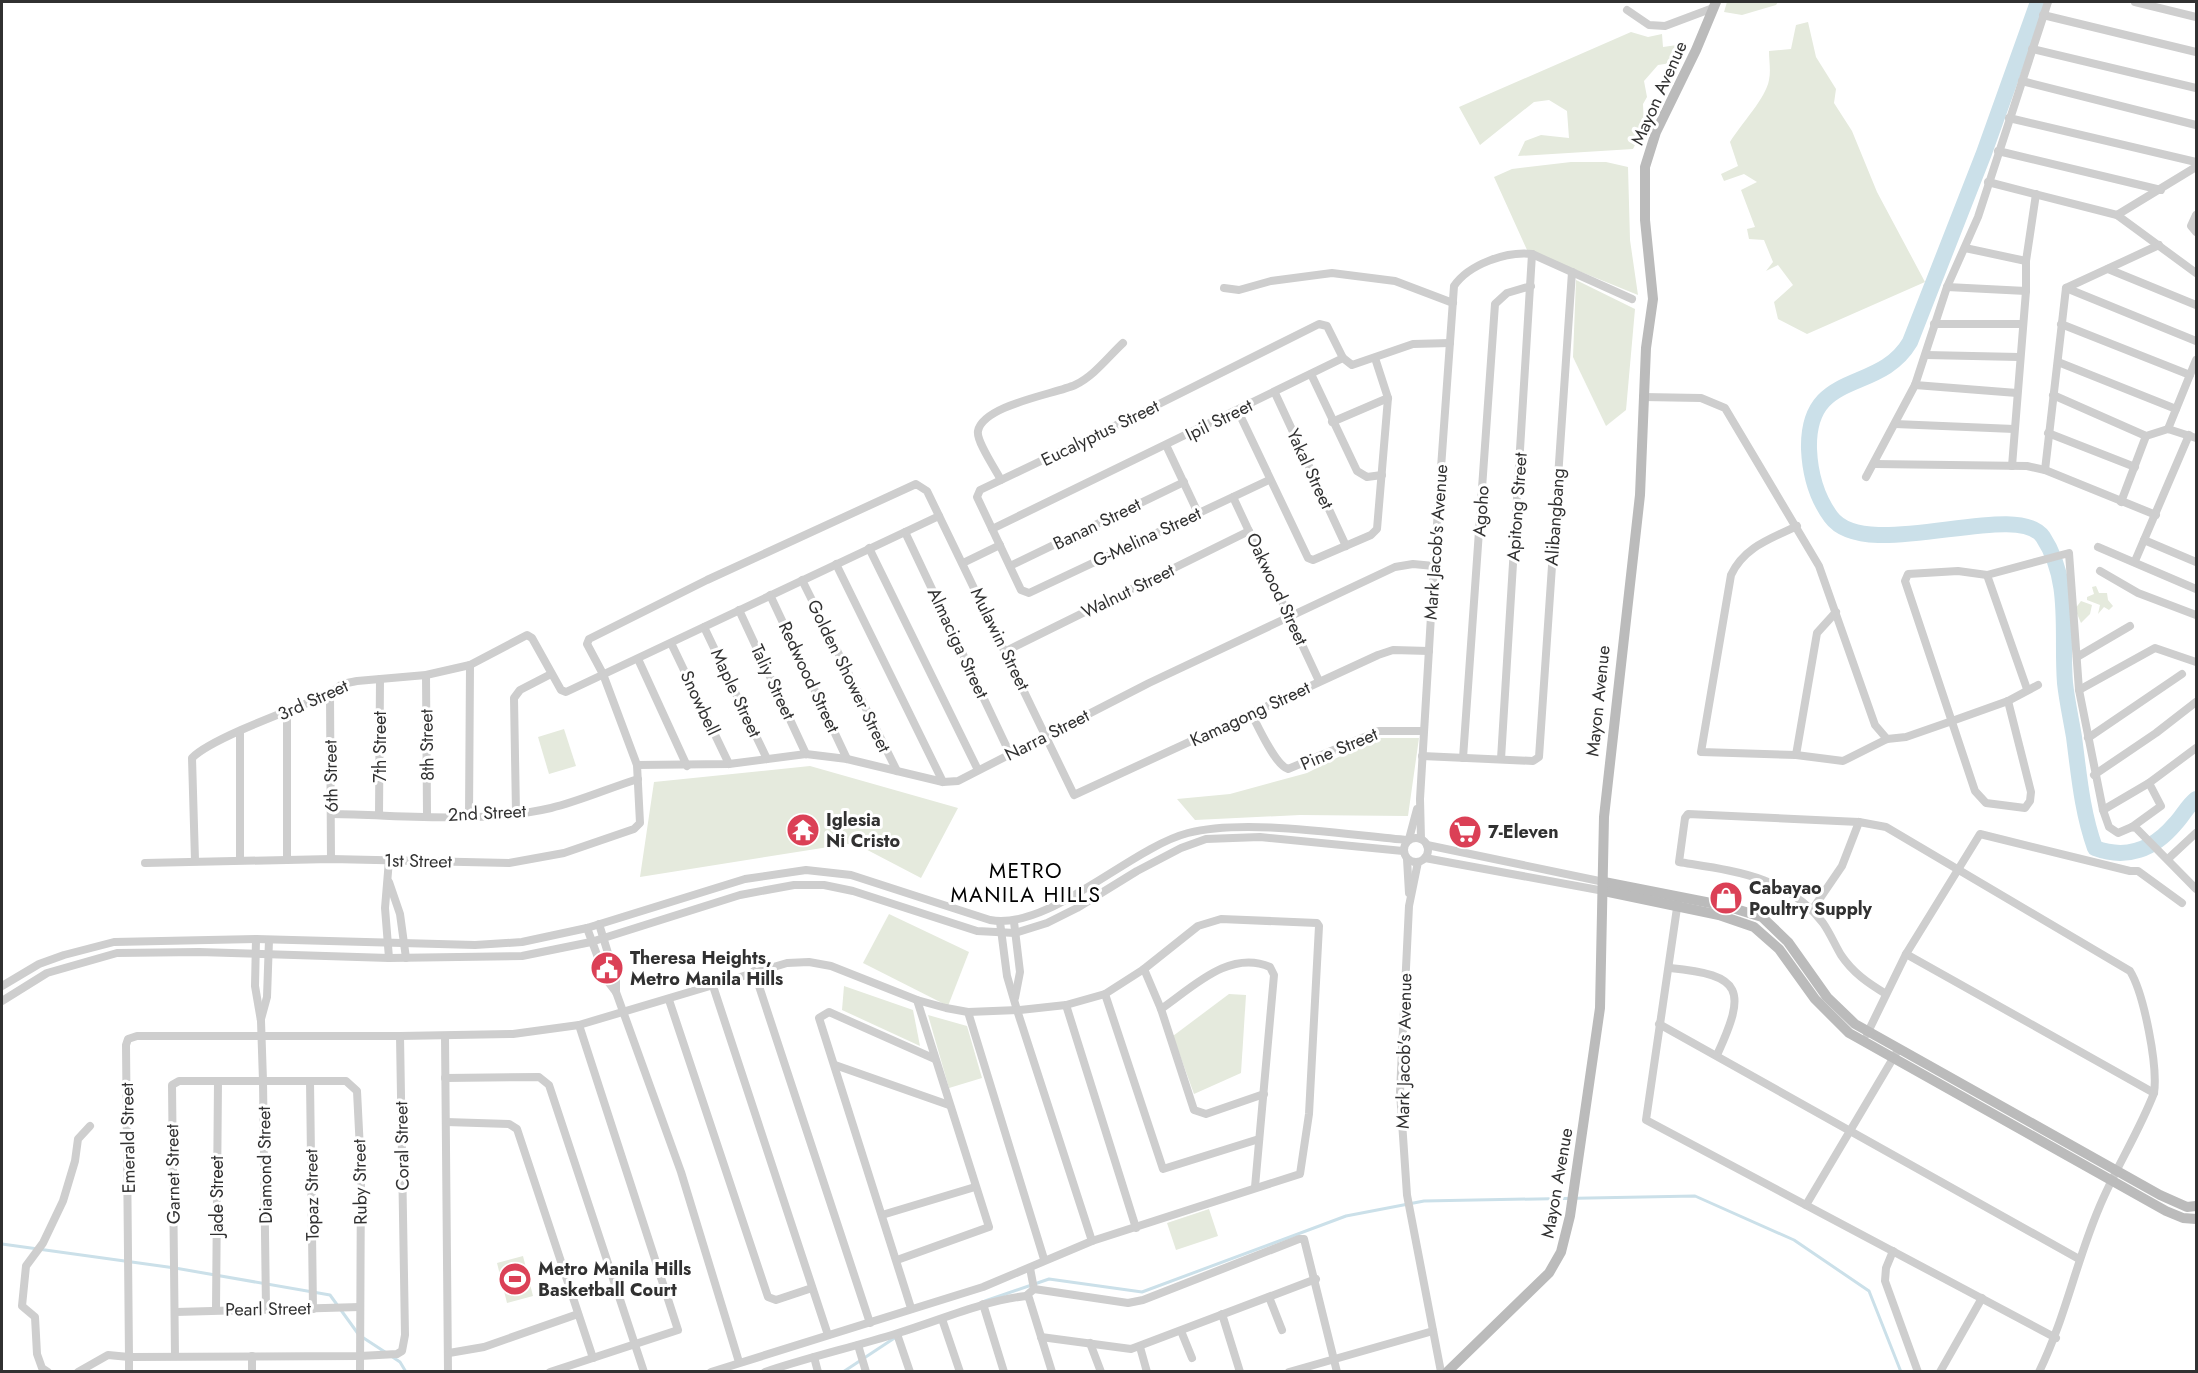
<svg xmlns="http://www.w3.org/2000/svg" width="2198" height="1373" viewBox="0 0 2198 1373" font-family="Jost,sans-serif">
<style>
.green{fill:#e5eadd}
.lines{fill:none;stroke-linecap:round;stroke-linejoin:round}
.stream{stroke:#cbe0e9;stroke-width:3}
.river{stroke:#cbe0e9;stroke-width:16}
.street{stroke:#cecece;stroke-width:8}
.secondary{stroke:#bbb;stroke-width:10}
.labels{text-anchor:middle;stroke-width:6;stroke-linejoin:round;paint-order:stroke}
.street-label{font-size:18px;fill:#313131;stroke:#fff}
.poi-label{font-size:18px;font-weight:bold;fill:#313131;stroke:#fff;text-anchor:start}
.quarter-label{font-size:21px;letter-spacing:1.5px;fill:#000;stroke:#fff}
</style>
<rect width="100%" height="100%" fill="#fff"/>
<g class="green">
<path d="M1727 2H1778L1776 5 1742 15 1724 12Z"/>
<path d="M1808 22 1816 57 1836 89 1834 103 1852 131 1877 192 1925 282 1807 334 1778 319 1774 302 1793 285 1778 265 1766 271 1773 262 1764 240 1749 239 1747 229 1755 227 1741 190 1757 182 1744 174 1724 181 1721 174 1738 166 1730 142C1741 124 1766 98 1769 80 1771 71 1769 60 1769 51L1791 49 1796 25Z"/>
<path d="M1631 32 1648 37 1662 34 1663 47 1684 44 1673 69 1671 63 1658 65 1644 81 1647 97 1643 104 1644 127 1633 149 1518 156 1525 141 1541 135 1569 138 1567 111 1549 100 1534 102 1480 145 1459 107Z"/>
<path d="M1571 162H1606L1628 167 1630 240 1638 295 1527 250 1494 177 1512 169Z"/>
<path d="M1576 280 1635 309 1626 410 1606 426 1573 357Z"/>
<path d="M2096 586 2099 593H2107L2108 600 2113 606 2109 610 2104 607 2098 614 2100 605 2087 600V597L2094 594 2092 587Z"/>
<path d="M2081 601 2092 605 2090 614 2081 623 2075 609Z"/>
<path d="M564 729 576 766 549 774 538 737Z"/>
<path d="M1376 738H1419L1408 816 1300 815 1195 820 1177 799 1230 794 1307 773Z"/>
<path d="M810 766 958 808 921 878 854 843 640 877 654 782Z"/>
<path d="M889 914 969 952 948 1006 863 963Z"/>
<path d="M844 986 913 1010 920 1046 842 1010Z"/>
<path d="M1229 994 1246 995 1241 1073 1194 1094 1173 1036Z"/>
<path d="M928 1015 967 1026 982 1078 949 1088Z"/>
<path d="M1209 1209 1218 1236 1176 1250 1167 1223Z"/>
<path d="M523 1256 533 1296 507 1303 497 1263Z"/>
</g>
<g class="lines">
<g class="stream">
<path d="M2 1244 175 1268 330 1295 359 1335 385 1352"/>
<path d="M985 1301 1049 1279 1142 1292 1346 1216 1424 1201 1695 1196 1794 1240 1869 1291 1901 1372"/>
<path d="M391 1356 400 1362 406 1372"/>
<path d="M843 1372 896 1337"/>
</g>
<path class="river" d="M2038 2 1984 153 1910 342C1879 395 1807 368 1809 449 1810 473 1817 498 1831 517 1866 565 2017 498 2043 537 2072 581 2061 634 2065 683 2067 701 2071 719 2074 737 2079 775 2082 812 2095 848 2127 860 2154 849 2175 824 2183 816 2187 806 2196 799"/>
<g class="street">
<path d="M2135 2 2196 17"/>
<path d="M1627 10 1649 25 1665 26 1713 8"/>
<path d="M2043 15 2196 52"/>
<path d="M2032 49 2196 88"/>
<path d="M2022 81 2196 125"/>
<path d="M2009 118 2196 162"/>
<path d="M1998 151 2161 190"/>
<path d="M1988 182 2117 215 2196 273"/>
<path d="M2117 215 2196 167"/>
<path d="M2196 215 2191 226 2196 232"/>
<path d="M1965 248 2026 261"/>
<path d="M2108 269 2196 305"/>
<path d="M1947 287 2026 291"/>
<path d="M1224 288 1239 290 1271 281 1332 273 1395 281 1453 303"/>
<path d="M2066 288 2196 341"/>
<path d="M1934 324H2023"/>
<path d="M2061 324 2190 375"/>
<path d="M1926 355 2019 357"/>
<path d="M2058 362 2176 409"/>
<path d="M1311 374 1357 471 1367 477 1382 475"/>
<path d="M1915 385 2017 393"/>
<path d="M1275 393 1346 546"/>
<path d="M2053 395 2146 436 2168 429 2196 438"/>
<path d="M1643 397 1701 398 1725 408 1819 566 1875 725 1887 739"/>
<path d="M1238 411 1308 558 1313 560 1371 535 1377 529 1388 398 1375 358"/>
<path d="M1332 422 1388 398"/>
<path d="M1895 424 2014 429"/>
<path d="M2168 429 2196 360"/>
<path d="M2048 433 2135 467"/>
<path d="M1166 445 1198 513"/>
<path d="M1874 464 2027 466 2045 470 2156 515"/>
<path d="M2012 466 2026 291V261L2036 194"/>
<path d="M2045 470 2066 288 2159 245"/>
<path d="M1866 477 1915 385 1947 287 1978 217 2048 2"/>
<path d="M1001 480C996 470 976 441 978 431 983 405 1055 394 1075 385 1094 376 1108 357 1123 343"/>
<path d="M1269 480 1029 593 1021 590 977 497 980 490 1131 418 1319 324 1327 326 1343 358"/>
<path d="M1233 497 1319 681"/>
<path d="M2121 502 2146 436"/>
<path d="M1797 526C1770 539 1744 547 1731 575L1701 752 1796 755 1843 761 1887 739 1906 737 1952 721 2008 701 2038 685"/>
<path d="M992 529 1343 358 1352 365 1413 344 1450 343"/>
<path d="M905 532 1010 754"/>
<path d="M2144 540 2196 562"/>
<path d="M2098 547 2196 589"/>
<path d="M869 548 978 770"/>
<path d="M2135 561 2189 435"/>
<path d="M963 563 1000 545"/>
<path d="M836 564 943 782"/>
<path d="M1010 566 1184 482"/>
<path d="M2100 571 2138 593 2196 615"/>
<path d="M1987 575 2027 689"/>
<path d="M802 580 897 771"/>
<path d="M770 595 847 759"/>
<path d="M739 610 806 754"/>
<path d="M704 627 767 759"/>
<path d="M671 643 729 764"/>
<path d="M1006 651 1249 531"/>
<path d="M2077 657 2130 626"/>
<path d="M638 659 687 766"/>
<path d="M426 675 427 815"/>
<path d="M2079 690 2155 648 2196 662"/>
<path d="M330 694 331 859"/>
<path d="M2008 701 2031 792 2030 801 2025 808 1986 803 1975 791 1905 581 1908 574 1958 571 1987 575 2069 553 2079 690 2103 810 2109 827 2118 833 2132 827 2136 828 2196 889"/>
<path d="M287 711V860"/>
<path d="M1251 713C1258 726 1275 765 1288 769L1379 731H1424"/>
<path d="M240 732V859"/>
<path d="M2088 738 2182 674"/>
<path d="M1796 755 1817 633 1836 612"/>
<path d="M1422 756 1533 761 1539 757 1572 272"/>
<path d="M1463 758 1495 304 1507 293 1531 286"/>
<path d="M1501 759 1532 254"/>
<path d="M637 765 729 764 806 754 847 759 943 782 958 781 1149 683 1395 567 1413 564 1434 566"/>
<path d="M2094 775 2156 733 2196 702"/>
<path d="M2103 810 2149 783 2196 748"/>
<path d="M516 813 514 698 520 690 551 674"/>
<path d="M332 814C404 815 481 824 551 808 580 801 609 788 638 779"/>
<path d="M379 815 380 679"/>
<path d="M469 816 470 665"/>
<path d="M2132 827 2161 806 2149 783"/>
<circle cx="1416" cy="850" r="12"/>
<path d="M1409 839 1417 809"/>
<path d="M1421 839 1420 799 1434 566 1454 286C1469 264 1507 251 1532 254L1632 299"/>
<path d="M1427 845 1604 882"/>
<path d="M1425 858 1604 891"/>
<path d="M2169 858 2196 833"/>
<path d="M1407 859 1409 893"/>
<path d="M195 860 192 758C211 738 301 706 330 694L342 684 357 681 426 675 470 665 527 635 532 638 561 690 566 692 939 516"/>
<path d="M389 860 385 908 389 958"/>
<path d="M1418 862 1409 906 1400 1092 1407 1195 1441 1372"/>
<path d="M145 863 331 859 509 863 564 853 634 829 640 823 637 765 603 674 587 644 589 639 707 580 916 484 927 491 1074 795 1378 655 1393 650 1429 651"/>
<path d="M389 882 400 914 406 958"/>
<path d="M1678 901 1646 1120 2056 1338"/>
<path d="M1812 910 1842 866 1859 822"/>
<path d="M1000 922 1007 976 1017 1010 1092 1241"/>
<path d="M1014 922 1020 972 1015 998"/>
<path d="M599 924 616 979V992"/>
<path d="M587 928 606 979 616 992 681 1172 739 1362"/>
<path d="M256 939 255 986 261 1021 263 1081 266 1309"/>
<path d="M1906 954 2154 1093"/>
<path d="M1670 968C1743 975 1747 990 1717 1055"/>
<path d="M1144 969 1161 1009 1194 1110 1206 1114 1264 1094"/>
<path d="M754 971 870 1323"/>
<path d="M2 986 39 964 64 955 114 942 256 939 475 945 522 942 587 928 745 879 806 870 851 875 990 920C1049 931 1130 848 1188 833 1246 818 1347 835 1408 840"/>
<path d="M713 986 828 1335"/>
<path d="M1105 994 1163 1169 1259 1139"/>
<path d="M1886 994C1868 983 1853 973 1841 955 1835 945 1830 933 1823 923 1787 876 1734 871 1679 862L1685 818 1688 814 1859 822 1886 827 2130 971C2144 994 2158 1066 2154 1093 2139 1132 2115 1169 2099 1208 2076 1262 2065 1319 2039 1372"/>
<path d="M669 1000 768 1297 776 1300 812 1288"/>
<path d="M2 1001 47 973 117 953 199 952 389 958 522 956 591 942 740 895 794 885H824L853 891 977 931 1015 933 1047 923 1077 908 1137 871 1181 848 1206 839 1260 837 1403 851"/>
<path d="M1066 1005 1136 1228"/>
<path d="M1161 1009C1192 988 1229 949 1270 967L1274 975 1255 1187"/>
<path d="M968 1012 1044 1259"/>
<path d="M261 1019 267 997 269 940"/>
<path d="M1659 1024 2079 1259"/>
<path d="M1867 1034 1906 954 1980 834 2130 871H2138L2182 903"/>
<path d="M400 1036 513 1034 579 1025 787 963 809 962 831 966 917 1000 946 1008 968 1012 1020 1010 1066 1005 1105 994 1144 969 1198 926 1221 919 1317 923 1319 926 1309 1114 1300 1174 1092 1241 983 1287 711 1372"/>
<path d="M445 1036 448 1372"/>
<path d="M835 1065 949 1105"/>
<path d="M445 1078 539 1077 549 1085 644 1372"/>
<path d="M310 1081 313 1309"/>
<path d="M446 1122 509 1124 517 1129 593 1358"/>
<path d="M1806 1205 1898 1050"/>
<path d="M882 1215 975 1187"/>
<path d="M1893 1251 1886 1268 1885 1281 1918 1372"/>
<path d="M897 1260 989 1227 917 1000"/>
<path d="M1030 1268 1034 1289 1128 1303 1143 1300 1299 1239H1304L1337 1372"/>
<path d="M1026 1296 1029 1298 1052 1372"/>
<path d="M1269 1297 1282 1330"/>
<path d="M983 1304 1004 1372"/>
<path d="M911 1308 819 1018 829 1012 935 1059"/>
<path d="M216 1310 218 1081"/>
<path d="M176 1312 360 1307"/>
<path d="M1222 1314 1240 1372"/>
<path d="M942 1319 960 1372"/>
<path d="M1181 1331 1192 1358"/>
<path d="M897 1334 910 1372"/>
<path d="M1041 1337 1131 1349 1316 1279"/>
<path d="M1090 1343 1101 1372"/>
<path d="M858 1345 866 1372"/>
<path d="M1140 1347 1147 1372"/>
<path d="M449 1353 484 1347 578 1314"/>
<path d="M175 1356 172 1085 179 1081H346L357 1091 361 1170 360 1372"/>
<path d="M252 1356V1372"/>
<path d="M814 1357 818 1372"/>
<path d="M48 1372 42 1368 37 1354 35 1317 22 1306 26 1266 43 1243 63 1201 75 1161 78 1139 90 1126"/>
<path d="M78 1372 108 1355 129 1357 360 1356 397 1354 402 1351 405 1335 400 1036H137L128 1039 126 1045 129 1357V1372"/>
<path d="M550 1372 678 1330 579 1025"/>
<path d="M765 1372C809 1357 854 1347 898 1333 941 1320 982 1301 1026 1296L1034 1289"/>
<path d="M1289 1372 1433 1331"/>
<path d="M1940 1372 1982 1298"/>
</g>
<g class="secondary">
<path d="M1604 882 1726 906 1762 917 1788 942 1827 997 1855 1024 2160 1195 2187 1207 2196 1206"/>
<path d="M1604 891 1719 915 1754 927 1779 949 1815 999 1849 1033 2166 1211 2183 1218 2196 1219"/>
<path d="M1447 1372 1549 1273 1561 1252 1570 1216 1600 1008 1604 817 1640 495 1646 348 1653 299 1645 220V167L1656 132 1696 50 1716 2"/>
</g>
</g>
<defs>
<g id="temple-disc" transform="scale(1.725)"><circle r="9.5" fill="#db4056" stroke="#fff"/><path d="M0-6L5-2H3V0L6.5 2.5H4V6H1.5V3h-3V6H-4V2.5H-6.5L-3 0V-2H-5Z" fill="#fff"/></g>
<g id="supermarket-disc" transform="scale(1.725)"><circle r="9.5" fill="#db4056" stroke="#fff"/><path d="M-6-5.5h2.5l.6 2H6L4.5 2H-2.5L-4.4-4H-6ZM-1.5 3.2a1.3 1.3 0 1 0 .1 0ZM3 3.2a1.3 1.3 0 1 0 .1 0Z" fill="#fff"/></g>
<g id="shop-disc" transform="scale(1.725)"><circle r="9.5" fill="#db4056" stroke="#fff"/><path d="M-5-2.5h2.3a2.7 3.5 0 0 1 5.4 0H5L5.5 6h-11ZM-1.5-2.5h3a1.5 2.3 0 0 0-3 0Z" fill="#fff"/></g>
<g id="civic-disc" transform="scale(1.725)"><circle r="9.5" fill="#db4056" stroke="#fff"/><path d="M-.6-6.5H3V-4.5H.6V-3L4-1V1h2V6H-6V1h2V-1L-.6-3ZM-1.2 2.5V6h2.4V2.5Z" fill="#fff"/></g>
<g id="stadium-disc" transform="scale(1.725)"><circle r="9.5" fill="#db4056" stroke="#fff"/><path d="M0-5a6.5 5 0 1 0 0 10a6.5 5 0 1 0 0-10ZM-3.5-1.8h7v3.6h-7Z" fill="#fff"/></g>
</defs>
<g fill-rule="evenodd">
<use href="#temple-disc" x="803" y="830"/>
<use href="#supermarket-disc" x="1465" y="832"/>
<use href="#shop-disc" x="1726" y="898"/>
<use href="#civic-disc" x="607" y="968"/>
<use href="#stadium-disc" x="515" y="1279"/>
</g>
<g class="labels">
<g class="street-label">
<text transform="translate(1659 93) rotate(-66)" y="6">Mayon Avenue</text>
<text transform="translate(1219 420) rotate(-26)" y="6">Ipil Street</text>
<text transform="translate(1100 433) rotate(-26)" y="6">Eucalyptus Street</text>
<text transform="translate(1310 469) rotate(65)" y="6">Yakal Street</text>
<text transform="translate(1517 507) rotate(-86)" y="6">Apitong Street</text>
<text transform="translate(1481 511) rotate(-86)" y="6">Agoho</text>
<text transform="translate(1555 517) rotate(-86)" y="6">Alibangbang</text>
<text transform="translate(1097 524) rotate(-26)" y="6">Banan Street</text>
<text transform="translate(1147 537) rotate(-25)" y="6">G-Melina Street</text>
<text transform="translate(1436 542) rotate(-86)" y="6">Mark Jacob's Avenue</text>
<text transform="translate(1277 589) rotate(65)" y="6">Oakwood Street</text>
<text transform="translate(1128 591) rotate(-26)" y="6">Walnut Street</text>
<text transform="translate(1000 639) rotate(64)" y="6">Mulawin Street</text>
<text transform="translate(958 643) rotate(65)" y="6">Almaciga Street</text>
<text transform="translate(849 676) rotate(64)" y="6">Golden Shower Street</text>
<text transform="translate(809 677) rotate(65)" y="6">Redwood Street</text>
<text transform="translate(773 682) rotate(65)" y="6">Taliy Street</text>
<text transform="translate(736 693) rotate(65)" y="6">Maple Street</text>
<text transform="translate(313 700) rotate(-24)" y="6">3rd Street</text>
<text transform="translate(1598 701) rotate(-84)" y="6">Mayon Avenue</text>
<text transform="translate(700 703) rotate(65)" y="6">Snowbell</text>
<text transform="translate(1250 714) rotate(-25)" y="6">Kamagong Street</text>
<text transform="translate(1047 735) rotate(-27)" y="6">Narra Street</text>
<text transform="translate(427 745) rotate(-91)" y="6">8th Street</text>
<text transform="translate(380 747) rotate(-90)" y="6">7th Street</text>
<text transform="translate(1339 749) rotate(-23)" y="6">Pine Street</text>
<text transform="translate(331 776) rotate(-91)" y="6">6th Street</text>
<text transform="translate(487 813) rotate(-3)" y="6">2nd Street</text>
<text transform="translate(418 861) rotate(1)" y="6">1st Street</text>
<text transform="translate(1404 1051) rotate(-89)" y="6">Mark Jacob's Avenue</text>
<text transform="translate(128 1138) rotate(-91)" y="6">Emerald Street</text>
<text transform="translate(402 1146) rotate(-91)" y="6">Coral Street</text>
<text transform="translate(265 1165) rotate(-91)" y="6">Diamond Street</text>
<text transform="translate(173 1174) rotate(-91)" y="6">Garnet Street</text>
<text transform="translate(360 1182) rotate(-91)" y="6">Ruby Street</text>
<text transform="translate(1557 1183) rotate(-80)" y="6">Mayon Avenue</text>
<text transform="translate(312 1195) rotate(-91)" y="6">Topaz Street</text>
<text transform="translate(217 1196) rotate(-90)" y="6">Jade Street</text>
<text transform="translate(268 1309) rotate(-1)" y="6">Pearl Street</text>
</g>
<g class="poi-label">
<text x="826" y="826">Iglesia<tspan x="826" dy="21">Ni Cristo</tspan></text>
<text x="1488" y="838">7-Eleven</text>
<text x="1749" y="894">Cabayao<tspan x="1749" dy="21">Poultry Supply</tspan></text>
<text x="630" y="964">Theresa Heights,<tspan x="630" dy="21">Metro Manila Hills</tspan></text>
<text x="538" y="1275">Metro Manila Hills<tspan x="538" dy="21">Basketball Court</tspan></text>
</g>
<g class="quarter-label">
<text x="1026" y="878">METRO<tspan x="1026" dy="24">MANILA HILLS</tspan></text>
</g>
</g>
<rect width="2198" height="1373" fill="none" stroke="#313131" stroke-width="6"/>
</svg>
